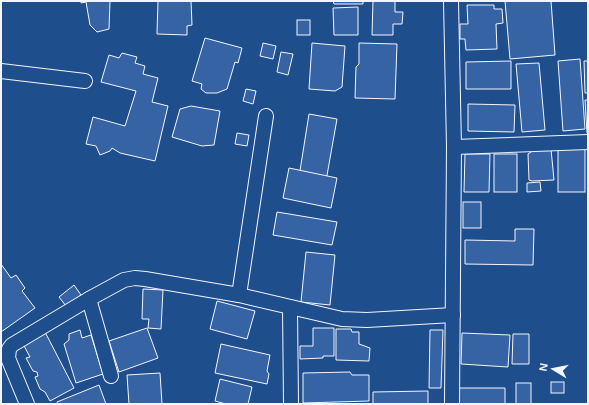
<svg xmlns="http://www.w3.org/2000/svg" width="589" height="405" viewBox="0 0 589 405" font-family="Arial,sans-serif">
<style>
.building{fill:#3563a3;stroke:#f2f6ff}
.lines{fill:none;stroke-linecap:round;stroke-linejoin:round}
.minor-casing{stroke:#f2f6ff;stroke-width:16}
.minor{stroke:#1f4e8c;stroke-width:14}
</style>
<rect width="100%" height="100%" fill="#1f4e8c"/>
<g class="building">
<path d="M81 1H110L109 29 97 32 90 25 86 2 81 3Z"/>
<path d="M158 1H191L192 25 187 26V35L157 34Z"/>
<path d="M333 1H363V4H334Z"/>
<path d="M373 1H395V12H403L402 24H393V35H372Z"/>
<path d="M505 1H551L555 55 510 59Z"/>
<path d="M467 5H494V9H502L503 23 496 24 497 49 466 50 465 39H460V24H468Z"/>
<path d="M358 7V35H334L333 8Z"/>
<rect x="297" y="20" width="13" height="15"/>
<path d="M205 38 242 48 238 63 235 62 227 89 217 93H206L201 89 202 84 192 81Z"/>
<path d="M263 43 276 46 273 59 260 56Z"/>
<path d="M312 43 345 46 342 87 335 91 309 89Z"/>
<path d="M359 43 397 44 395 99 355 98 356 67 359 64Z"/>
<path d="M281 52 293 54 288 75 277 72Z"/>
<path d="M122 53 137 57 135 63 145 66 143 74 158 78 152 102 168 106 155 161 120 153 112 148 110 151 100 155 96 146 86 144 93 117 125 126 136 91 101 82 109 55 119 58Z"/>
<path d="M580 59 585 129 563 131 558 61Z"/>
<path d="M511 61V89H466V62Z"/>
<path d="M584 61H588V93H585Z"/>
<path d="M539 63 545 130 522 132 516 64Z"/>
<path d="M246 89 256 91 253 104 243 101Z"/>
<path d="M585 100H588V132L587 133Z"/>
<path d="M468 104 515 105 514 132 468 131Z"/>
<path d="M191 106 220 111 214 145 202 146 172 137 180 109Z"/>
<path d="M309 114 337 119 326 181 299 177Z"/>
<path d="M237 133 249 135 247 146 235 144Z"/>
<rect x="558" y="147" width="27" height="45"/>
<path d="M551 149 554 180 532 181 529 180 528 154 534 150Z"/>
<path d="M465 154H490L489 192H464Z"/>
<rect x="494" y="154" width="23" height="38"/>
<path d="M289 168 337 178 331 208 283 198Z"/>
<path d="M540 182 541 191 527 192V183Z"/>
<rect x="463" y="202" width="18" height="26"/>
<path d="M277 212 337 222 332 245 273 235Z"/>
<path d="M515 229H534L533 265 465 264V240L515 241Z"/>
<path d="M306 252 335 255 330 305 301 302Z"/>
<path d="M1 264 11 278 16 275 25 288 22 291 35 308 1 332Z"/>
<path d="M74 285 81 295 66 306 59 297Z"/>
<path d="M143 289 163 290 161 329 148 328 149 319H142Z"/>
<path d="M217 301 255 311 247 339 210 329Z"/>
<path d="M147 328 158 358 119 372 109 341Z"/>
<path d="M313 328H334V356H323V358L300 359V346H313Z"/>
<path d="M336 329H351L352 332H359V344L370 348 369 361 336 360Z"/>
<path d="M80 330 82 338 91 335 103 374 76 383 64 344 69 340V334Z"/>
<path d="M430 330H443L441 388H429Z"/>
<path d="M45 332 74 388 50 401 45 392 40 389 35 377 38 376 37 372 33 371 26 358 30 357 23 344Z"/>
<path d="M462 333 510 335 508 367 461 364Z"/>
<path d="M513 334H529V364H512Z"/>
<path d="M221 344 270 355 267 371 269 374 267 384 215 373Z"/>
<path d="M350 372 352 375H369V401L303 403V373Z"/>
<path d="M160 373 162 404H129L127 375Z"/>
<path d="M220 379 252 387 248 404H226L215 401Z"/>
<rect x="551" y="382" width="13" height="11"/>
<rect x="516" y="383" width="15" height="21"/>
<path d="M99 385 106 404H58L57 402Z"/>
<path d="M459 388H505V404H458Z"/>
<path d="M428 391V404H373V392Z"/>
</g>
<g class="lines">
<g class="minor-casing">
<g id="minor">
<path d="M451 1 454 147 452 404"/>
<path d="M1 71 85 81"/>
<path d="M454 147 588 142"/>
<path d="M239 295 266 116"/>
<path d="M89 299 111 376"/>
<path d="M290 308 291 404"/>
<path d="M27 404 8 358 9 349 12 345 89 299 124 280 135 278 145 279 239 295 342 319 367 320 453 315"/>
</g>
</g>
<use href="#minor" class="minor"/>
</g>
<rect width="589" height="405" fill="none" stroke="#f2f6ff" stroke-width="4"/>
<g transform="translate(553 369) rotate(280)" stroke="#1f4e8c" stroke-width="3" paint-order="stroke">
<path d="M0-3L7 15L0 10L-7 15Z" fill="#f2f6ff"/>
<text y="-6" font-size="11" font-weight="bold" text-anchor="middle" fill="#f2f6ff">N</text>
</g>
</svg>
